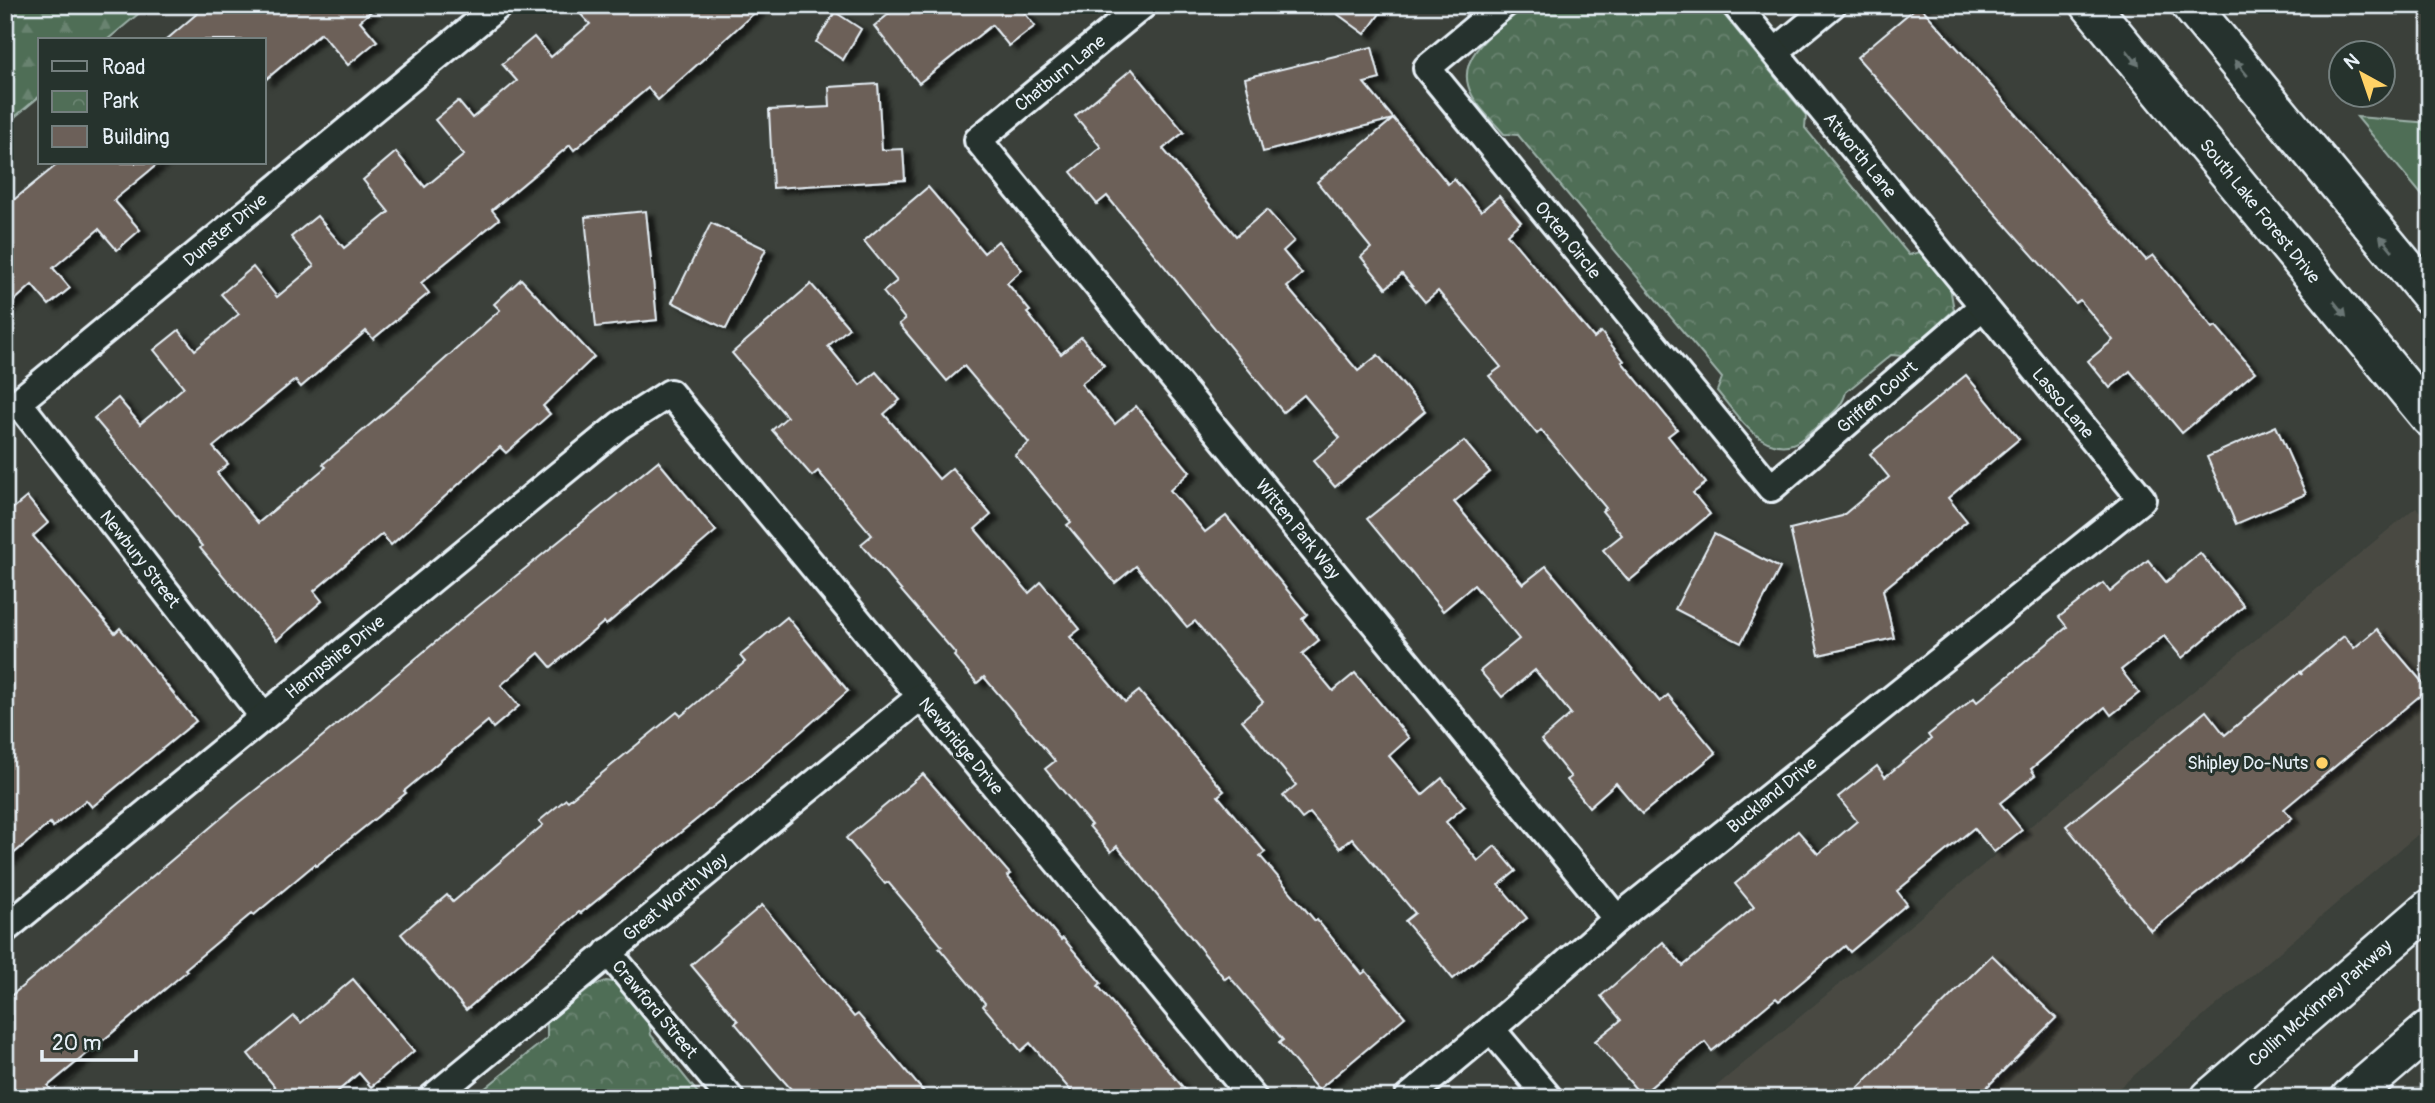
<svg xmlns="http://www.w3.org/2000/svg" width="2435" height="1103" viewBox="0 0 2435 1103" font-family="Pangolin,sans-serif">
<style>
.built{fill:#4a4a43}
.grass{fill:#506e57;stroke:#9cb0a8;stroke-width:2}
.forest{fill:url(#forest-firs);stroke:#9cb0a8;stroke-width:2}
.park{fill:url(#park-crowns);stroke:#9cb0a8;stroke-width:2}
.building{fill:#6c6059;stroke:#e8f1f8;stroke-width:2;filter:url(#shadow)}
.lines{fill:none;stroke-linecap:round;stroke-linejoin:round}
.street-casing{stroke:#e8f1f8;stroke-width:32}
.secondary-casing{stroke:#e8f1f8;stroke-width:42}
.street{stroke:#26332d;stroke-width:26}
.secondary{stroke:#26332d;stroke-width:37}
.oneway{fill:#6a7674}
.poi-dot{fill:#ffd166;stroke:#26332d;stroke-width:2.5}
.labels{text-anchor:middle;stroke-width:6;stroke-linejoin:round;paint-order:stroke}
.street-label{font-size:18px;fill:#e8f1f8;stroke:#26332d}
.poi-label{font-size:18px;fill:#e8f1f8;stroke:#26332d;text-anchor:end}
</style>
<defs>
<pattern id="forest-firs" width="22" height="20" patternUnits="userSpaceOnUse" patternTransform="scale(1.75)"><rect width="22" height="20" fill="#506e57"/><path d="M5 1l3.5 6h-7zM16 11l3.5 6h-7z" fill="#698370"/></pattern>
<pattern id="park-crowns" width="20" height="18" patternUnits="userSpaceOnUse" patternTransform="scale(1.75)"><rect width="20" height="18" fill="#506e57"/><path d="M2 6a3 3 0 1 1 6 0M12 15a3 3 0 1 1 6 0" fill="none" stroke="#698370"/></pattern>
<filter id="shadow"><feDropShadow dx="8" dy="4.5" stdDeviation="2" flood-color="#0009"/></filter>
</defs>
<rect width="100%" height="100%" fill="#3b403a"/>
<filter id="ink" filterUnits="userSpaceOnUse"><feTurbulence type="fractalNoise" baseFrequency=".0143" numOctaves="2"/><feDisplacementMap in="SourceGraphic" scale="14" xChannelSelector="R" yChannelSelector="G"/><feConvolveMatrix kernelMatrix="1 2 1 2 8 2 1 2 1" color-interpolation-filters="sRGB"/></filter>
<g filter="url(#ink)">
<path class="built" d="M2416 507 2430 525V824L2107 1098H1702Z"/>
<path class="grass" d="M2357 117 2430 123V205Z"/>
<path class="forest" d="M5 5H149L107 40H40V96L5 125Z"/>
<g class="park">
<path d="M1528 5H1716L1806 115 1805 128 1909 255 1920 252 1947 282 1950 287 1954 310 1903 356 1891 355 1846 392C1842 408 1832 413 1820 424 1810 432 1800 443 1788 445 1757 450 1734 411 1717 391L1722 378 1518 135 1504 134C1494 122 1479 109 1472 95 1450 55 1503 26 1528 5Z"/>
<path d="M606 981 620 983 648 1013 651 1035 702 1098H473L547 1038V1022L593 986Z"/>
</g>
<g class="building">
<path d="M207 5H378L360 21 377 41 348 65 321 33 264 81V40H166Z"/>
<path d="M572 5H763L658 100 648 88 574 150 570 145 492 210 499 219 421 283 429 293 373 339 366 331 301 387 295 380 213 447 228 464 217 473 258 523 326 467 323 464 398 401 500 310 494 304 521 279 594 357 543 406 550 414 506 453 500 447 391 545 382 534 314 591 322 601 277 640 200 548 202 546 94 418 118 398 140 424 184 387 154 350 179 330 195 350 239 314 221 294 253 267 277 297 314 266 291 237 317 216 344 248 389 212 363 180 396 152 425 187 464 155 435 120 458 101 472 118 517 81 502 64 534 37 551 57 590 24Z"/>
<path d="M900 5H1018L1035 26 1009 46 992 25 919 83 874 26Z"/>
<path d="M1325 5H1386L1365 34Z"/>
<path d="M1919 5 2146 260 2153 255 2213 328 2216 326 2255 372 2182 433 2130 371 2110 388 2088 361 2113 340 2080 300 2075 303 1857 57Z"/>
<path d="M835 12 861 29 843 60 816 42Z"/>
<path d="M1372 47 1380 79 1364 83 1448 184 1454 179 1481 211 1499 196 1521 222 1507 234 1594 338 1601 332 1624 361 1622 362 1677 429 1668 436 1706 483 1693 493 1710 514 1629 581 1603 550 1622 535 1602 511 1606 508 1541 430 1537 434 1489 376 1501 367 1438 291 1425 302 1402 274 1386 288 1361 257 1371 248 1317 182 1393 119 1263 152 1245 78Z"/>
<path d="M1132 69 1184 132 1163 149 1236 236 1267 210 1294 241 1283 251 1302 274 1287 287 1358 371 1378 355 1425 411 1335 487 1313 461 1340 438 1304 395 1283 412 1107 196 1097 204 1071 172 1101 147 1075 116Z"/>
<path d="M878 84 882 150 903 149 905 180 773 188 769 110 830 107 829 87Z"/>
<path d="M59 163H159L114 200 140 230 117 250 99 229 53 268 70 288 49 305 32 285 5 309V207Z"/>
<path d="M928 187 984 253 998 241 1022 270 1007 283 1030 311 1027 313 1061 354 1081 337 1104 365 1081 384 1115 424 1136 406 1158 433 1190 472 1170 490 1205 532 1226 516 1307 614 1302 619 1319 640 1302 654 1333 691 1355 673 1409 738 1389 756 1422 795 1442 778 1465 806 1446 822 1478 861 1495 846 1516 871 1499 885 1527 918 1453 979 1405 921 1415 913 1352 838 1340 848 1310 813 1302 819 1283 796 1296 785 1242 720 1263 702 1195 621 1187 627 1136 566 1115 583 1067 525 1071 522 1015 455 1029 443 964 366 947 381 899 324 905 319 883 292 897 281 864 241Z"/>
<path d="M646 211 657 320 596 327 585 217Z"/>
<path d="M711 223 766 249 726 329 672 302Z"/>
<path d="M811 284 849 328 828 346 860 385 876 372 900 400 884 414 939 479 952 468 991 515 975 529 1029 593 1041 582 1080 629 1070 637 1125 702 1139 691 1224 791 1218 796 1265 852 1260 856 1315 921 1317 920 1362 974 1366 971 1405 1017 1318 1090 1279 1043 1283 1040 1229 976 1225 979 1117 846 1111 852 1089 826 1091 825 1045 769 1055 761 984 677 977 683 954 656 956 654 861 544 872 535 818 471 812 476 772 430 787 417 732 353Z"/>
<path d="M1966 375 2019 439 1948 498 1967 521 1883 590 1894 638 1819 655 1790 529 1842 516 1889 477 1870 454Z"/>
<path d="M2276 426 2306 494 2236 524 2207 457Z"/>
<path d="M1464 441 1490 472 1454 502 1523 584 1546 566 1660 702 1668 695 1716 753 1642 814 1616 783 1589 807 1567 780 1571 777 1541 740 1571 714 1535 670 1502 697 1480 671 1519 639 1474 585 1443 611 1367 519Z"/>
<path d="M658 461 716 531 606 625 604 622 551 667 539 653 501 685 519 706 493 728 488 721 404 791 406 793 377 817 316 866 315 864 254 915 252 913 185 969 187 971 48 1086 58 1098H14L5 1087V1001L239 803 306 750 475 609Z"/>
<path d="M27 497 48 523 33 536 115 633 120 628 196 721 92 807 86 800 53 827 50 823 5 861V502L11 510Z"/>
<path d="M1714 534 1780 568 1741 643 1675 609Z"/>
<path d="M2200 553 2244 606 2182 658 2164 636 2121 670 2139 693 2111 715 2105 707 2031 769 2035 775 2000 803 2022 830 1994 852 1974 828 1897 891 1907 904 1850 952 1845 946 1779 1001 1776 998 1712 1051 1705 1042 1641 1095 1595 1041 1621 1020 1601 996 1663 942 1683 966 1754 907 1735 884 1798 831 1818 854 1857 821 1838 797 1877 766 1885 777 1931 739 1928 735 1974 698 1977 702 2067 627 2059 617 2103 583 2110 592 2148 560 2166 582Z"/>
<path d="M787 617 848 691 749 777 581 913 579 912 466 1010 401 934 447 895 453 902 543 825 539 821 566 799 568 801 677 712 681 716 745 662 740 656Z"/>
<path d="M2377 629 2428 689 2284 809 2292 818 2151 931 2066 826 2206 711 2225 735 2300 672 2302 675 2301 672 2344 636 2354 648Z"/>
<path d="M923 774 1010 874 1007 876 1061 940 1063 938 1101 983 1098 986 1192 1098H1077L1030 1043 1021 1051 983 1006 985 1003 939 948 942 946 888 882 885 884 846 838Z"/>
<path d="M762 905 854 1017 858 1014 929 1098H799L774 1070 735 1023 738 1021 691 965Z"/>
<path d="M1992 955 2056 1018 1976 1098H1848Z"/>
<path d="M353 979 414 1051 371 1087 359 1073 330 1098H284L248 1054 294 1016 301 1023Z"/>
</g>
<g class="lines">
<g class="street-casing">
<g id="street">
<path d="M1143 5 978 140 1617 919"/>
<path d="M1503 5 1427 68 1771 488 1983 306"/>
<path d="M1776 51 1832 5"/>
<path d="M263 716 18 402 499 5"/>
<path d="M5 929 620 425 670 393 1253 1098"/>
<path d="M608 952 730 1098"/>
<path d="M1491 1029 1549 1098"/>
<path d="M432 1098 920 697"/>
<path d="M1408 1098 1491 1029 1617 919 2142 499 1736 5"/>
</g>
</g>
<g class="secondary-casing">
<g id="secondary">
<path d="M2090 5 2430 418"/>
<path d="M2190 5 2430 296"/>
<path d="M2210 1098 2430 908"/>
<path d="M2350 1098 2430 1029"/>
</g>
</g>
<use href="#street" class="street"/>
<use href="#secondary" class="secondary"/>
</g>
<defs><path id="oneway-solid" d="M-6-.8H1V-3.2L6.5 0L1 3.2V.8H-6Z" transform="scale(1.75)"/></defs>
<g class="oneway">
<use href="#oneway-solid" transform="translate(2133 58) rotate(51)"/>
<use href="#oneway-solid" transform="translate(2241 68) rotate(-130)"/>
<use href="#oneway-solid" transform="translate(2386 243) rotate(-130)"/>
<use href="#oneway-solid" transform="translate(2340 309) rotate(51)"/>
</g>
</g>
<circle class="poi-dot" cx="2322" cy="763" r="7"/>
<g class="labels">
<g class="street-label">
<text transform="translate(1060 73) rotate(-39)" y="6">Chatburn Lane</text>
<text transform="translate(1860 155) rotate(51)" y="6">Atworth Lane</text>
<text transform="translate(2260 211) rotate(51)" y="6">South Lake Forest Drive</text>
<text transform="translate(225 230) rotate(-40)" y="6">Dunster Drive</text>
<text transform="translate(1568 240) rotate(51)" y="6">Oxten Circle</text>
<text transform="translate(1877 397) rotate(-41)" y="6">Griffen Court</text>
<text transform="translate(2063 403) rotate(50)" y="6">Lasso Lane</text>
<text transform="translate(1298 529) rotate(51)" y="6">Witten Park Way</text>
<text transform="translate(140 559) rotate(52)" y="6">Newbury Street</text>
<text transform="translate(335 657) rotate(-39)" y="6">Hampshire Drive</text>
<text transform="translate(961 746) rotate(50)" y="6">Newbridge Drive</text>
<text transform="translate(1772 795) rotate(-39)" y="6">Buckland Drive</text>
<text transform="translate(675 897) rotate(-39)" y="6">Great Worth Way</text>
<text transform="translate(2320 1003) rotate(-41)" y="6">Collin McKinney Parkway</text>
<text transform="translate(655 1009) rotate(50)" y="6">Crawford Street</text>
</g>
<g class="poi-label">
<text x="2308" y="769">Shipley Do-Nuts</text>
</g>
</g>
<rect width="2435" height="1103" fill="none" stroke="#26332d" stroke-width="28"/>
<rect x="14" y="14" width="2407" height="1075" fill="none" stroke="#e8f1f8" stroke-width="2.5" filter="url(#ink)"/>
<rect x="38" y="38" width="228" height="126" fill="#26332d" stroke="#747f7e" stroke-width="2"/>
<rect x="52" y="61" width="35" height="10" fill="#26332d" stroke="#747f7e" stroke-width="2"/>
<text x="102" y="74" font-size="21" fill="#e8f1f8">Road</text>
<rect x="52" y="91" width="35" height="21" fill="url(#park-crowns)" stroke="#747f7e" stroke-width="2"/>
<text x="102" y="108" font-size="21" fill="#e8f1f8">Park</text>
<rect x="52" y="126" width="35" height="21" fill="#6c6059" stroke="#747f7e" stroke-width="2"/>
<text x="102" y="144" font-size="21" fill="#e8f1f8">Building</text>
<g transform="translate(2362 74) rotate(320)"><circle r="33" fill="#26332d" stroke="#747f7e" stroke-width="2"/>
<path d="M0-5L12 26L0 18L-12 26Z" fill="#ffd166"/>
<text y="-10" font-size="19" font-weight="bold" text-anchor="middle" fill="#e8f1f8">N</text>
</g>
<path d="M42 1050v10h94v-10" fill="none" stroke="#e8f1f8" stroke-width="3.5"/>
<text x="52" y="1050" font-size="21" fill="#e8f1f8" stroke="#26332d" stroke-width="5" paint-order="stroke">20 m</text>
</svg>
